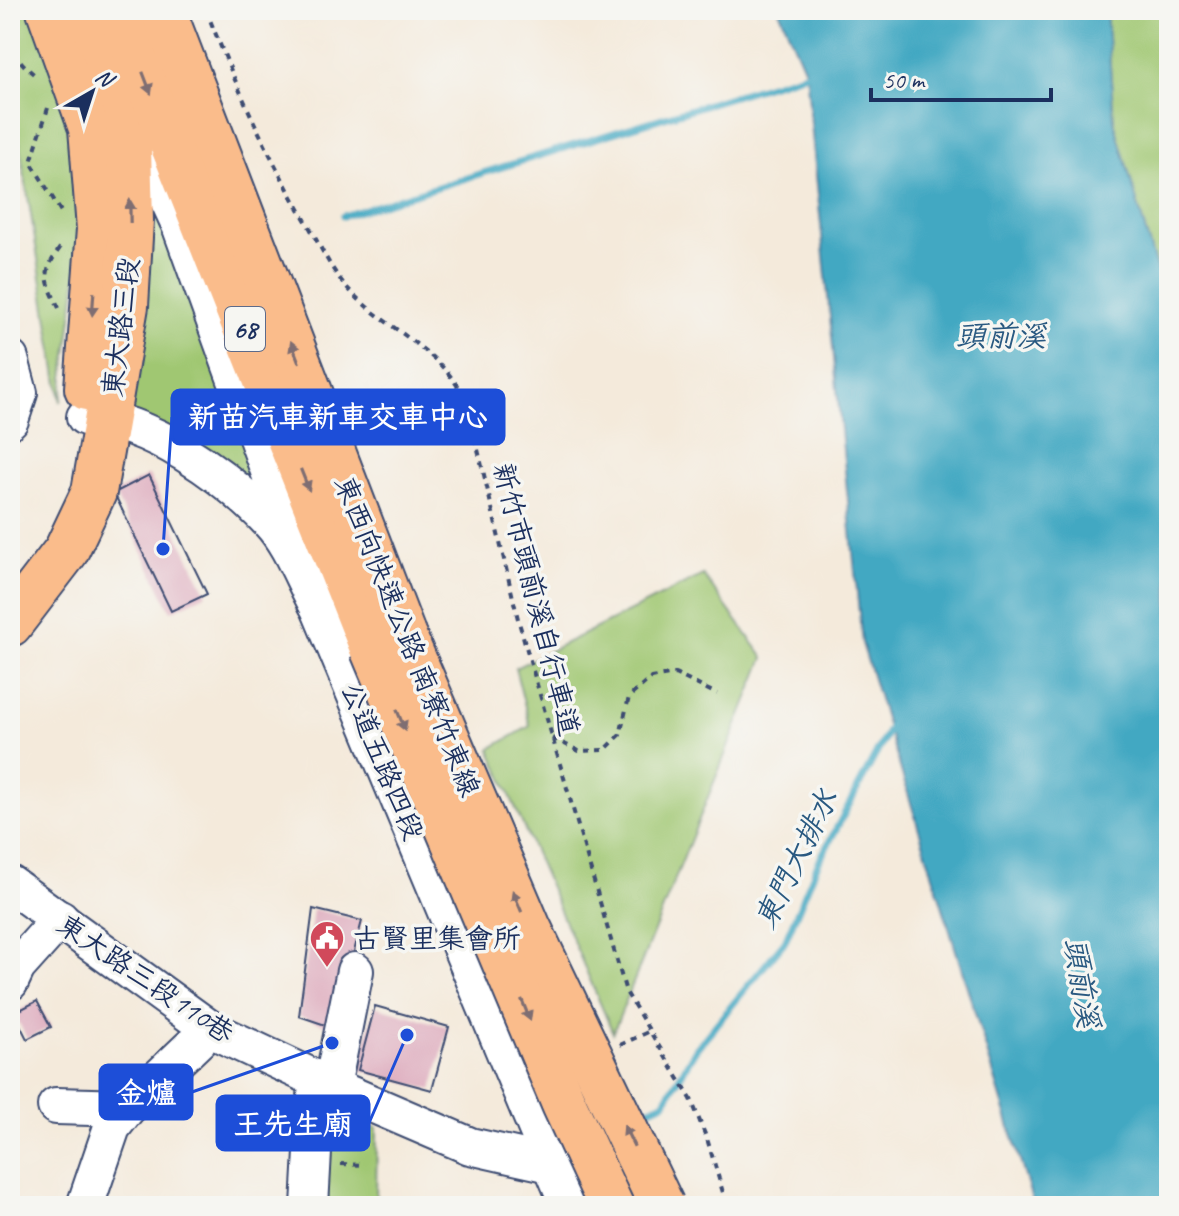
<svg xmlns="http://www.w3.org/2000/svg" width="1179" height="1216" viewBox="0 0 1179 1216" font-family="Caveat,'LXGW WenKai TC',sans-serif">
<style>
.green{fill:#a0c772;stroke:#5e7b68;stroke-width:2}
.water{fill:#42a8c2;stroke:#2e6c90;stroke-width:2}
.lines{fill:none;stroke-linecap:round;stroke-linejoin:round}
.stream{stroke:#42a8c2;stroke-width:7}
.building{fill:#deacbe}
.minor-casing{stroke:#3c4b71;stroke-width:40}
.major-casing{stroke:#3c4b71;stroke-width:48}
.highway-casing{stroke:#3c4b71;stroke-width:48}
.path{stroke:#3c4b71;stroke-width:4;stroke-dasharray:6 6;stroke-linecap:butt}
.minor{stroke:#fff;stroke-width:36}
.major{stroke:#fabc8b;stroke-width:44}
.highway{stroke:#fabc8b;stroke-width:44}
.highway-bridge-casing{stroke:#3c4b71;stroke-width:48;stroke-linecap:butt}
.highway-bridge{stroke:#fabc8b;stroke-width:44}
.oneway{fill:#7f6e72}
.labels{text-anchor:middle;stroke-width:7;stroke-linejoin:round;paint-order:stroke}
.shield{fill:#f6f6f2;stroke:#5d6b8a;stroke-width:2}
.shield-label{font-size:26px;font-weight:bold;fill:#1b2f5e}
.street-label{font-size:28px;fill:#1b2f5e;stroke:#f6f6f2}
.poi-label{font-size:28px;fill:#1b2f5e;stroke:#f6f6f2;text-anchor:start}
.water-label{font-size:30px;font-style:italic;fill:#295981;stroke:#f6f6f2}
.leader{fill:none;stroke:#1d4ed8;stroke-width:3}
.callout-dot{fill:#1d4ed8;stroke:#f6f6f2;stroke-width:3}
.callout{fill:#1d4ed8;stroke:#1d4ed8;stroke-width:3}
.callout-label{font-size:30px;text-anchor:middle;font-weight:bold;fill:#fff}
</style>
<rect width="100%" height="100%" fill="#f6f6f2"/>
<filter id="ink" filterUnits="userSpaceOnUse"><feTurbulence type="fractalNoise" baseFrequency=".0125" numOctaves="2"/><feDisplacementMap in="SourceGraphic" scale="16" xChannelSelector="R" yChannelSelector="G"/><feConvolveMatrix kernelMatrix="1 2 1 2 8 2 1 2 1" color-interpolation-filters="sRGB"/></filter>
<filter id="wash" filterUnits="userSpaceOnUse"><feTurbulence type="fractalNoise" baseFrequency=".006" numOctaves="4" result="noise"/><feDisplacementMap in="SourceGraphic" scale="32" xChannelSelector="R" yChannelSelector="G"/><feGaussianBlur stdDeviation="1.8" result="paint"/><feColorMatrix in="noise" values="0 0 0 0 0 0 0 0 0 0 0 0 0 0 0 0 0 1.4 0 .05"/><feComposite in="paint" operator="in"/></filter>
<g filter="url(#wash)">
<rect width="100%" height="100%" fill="#f4eadb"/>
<g class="green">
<path d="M10 10H30C51 60 72 115 78 169 87 241 69 330 61 402L10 84Z"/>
<path d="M1106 10H1169V313L1114 121Z"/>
<path d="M140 157 275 512 126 409Z"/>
<path d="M703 575 764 658 613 1033 490 749 530 726 515 668Z"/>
<path d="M328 1103 377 1128 376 1206H322Z"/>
</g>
<path class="water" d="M779 10H1106L1114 121 1169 313V1206H1034L862 643 806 73Z"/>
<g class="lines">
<g class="stream">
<path d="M343 216 815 71"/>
<path d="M635 1116 664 1103 696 1049 785 941 818 863 893 722"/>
</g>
</g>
<g id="blocks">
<g class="building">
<path d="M149 475 207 594 171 611 114 493Z"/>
<path d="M313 909 362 921 334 1028 299 1016Z"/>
<path d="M37 1001 51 1027 27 1039 14 1013Z"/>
<path d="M375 1006 449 1027 432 1090 358 1070Z"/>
</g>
</g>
</g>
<g filter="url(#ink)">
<use href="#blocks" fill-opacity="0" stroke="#3c4b71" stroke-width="2"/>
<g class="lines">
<g class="minor-casing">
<g id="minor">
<path d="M130 117 180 225 295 543"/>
<path d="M10 359 19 393 10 420"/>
<path d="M85 417C149 420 227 476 270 522 291 544 304 582 319 608L569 1206"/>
<path d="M10 884 210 1029 342 1091 470 1146 555 1165"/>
<path d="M10 982 17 967 60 919"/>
<path d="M332 1086 355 971"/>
<path d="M56 1106 127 1108"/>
<path d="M85 1206 112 1127 127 1108 210 1029"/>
<path d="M310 1206 317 1080"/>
</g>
</g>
<g class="major-casing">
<g id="major">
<path d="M49 10 91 128 99 229 87 388"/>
<path d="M10 624 66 551 94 492 126 306 131 220 128 112 88 10"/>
</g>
</g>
<g class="highway-casing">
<g id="highway">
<path d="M119 10 372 648"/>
<path d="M163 10 403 634"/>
</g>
</g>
<g class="path">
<path d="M206 10C236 85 265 151 306 221 317 240 327 262 340 279 378 329 445 346 468 407L518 619 626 992 691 1099 708 1142 727 1206"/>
<path d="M18 27C10 52 17 60 36 76"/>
<path d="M48 108 31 162 63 215"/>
<path d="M59 308C44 277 42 273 62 245"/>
<path d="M552 738 579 751 605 750 620 735 629 697 651 678 675 674 717 694"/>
<path d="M620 1045 650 1031"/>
<path d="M341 1164 364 1165"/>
</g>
<use href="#minor" class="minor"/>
<use href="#major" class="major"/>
<use href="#highway" class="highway"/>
<g class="highway-bridge-casing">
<g id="highway-bridge">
<path d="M403 634 528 926 662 1206"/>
<path d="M372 648 564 1104 611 1206"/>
</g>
</g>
<use href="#highway-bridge" class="highway-bridge"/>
</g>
<defs><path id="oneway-solid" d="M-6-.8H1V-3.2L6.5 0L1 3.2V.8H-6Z" transform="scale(2)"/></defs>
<g class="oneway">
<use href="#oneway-solid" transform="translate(147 83) rotate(69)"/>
<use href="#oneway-solid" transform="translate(130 211) rotate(-91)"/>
<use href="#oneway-solid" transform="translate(93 304) rotate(94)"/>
<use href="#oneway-solid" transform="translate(295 352) rotate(-111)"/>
<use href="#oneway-solid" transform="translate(305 480) rotate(68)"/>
<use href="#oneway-solid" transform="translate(401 720) rotate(68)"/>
<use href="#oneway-solid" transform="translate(517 901) rotate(-113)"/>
<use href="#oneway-solid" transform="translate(526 1010) rotate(68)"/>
<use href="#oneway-solid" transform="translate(629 1136) rotate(-116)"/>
</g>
</g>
<defs>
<g id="civic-pin" transform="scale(1.8)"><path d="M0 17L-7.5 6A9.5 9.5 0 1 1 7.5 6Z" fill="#d1495b" stroke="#f6f6f2"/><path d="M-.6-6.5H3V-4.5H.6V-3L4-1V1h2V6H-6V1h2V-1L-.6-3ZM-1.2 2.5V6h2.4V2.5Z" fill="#fff"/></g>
</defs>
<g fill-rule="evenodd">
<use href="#civic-pin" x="327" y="938"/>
</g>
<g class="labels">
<rect class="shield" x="225" y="307" width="40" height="44" rx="6"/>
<g class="shield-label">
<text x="245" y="338">68</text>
</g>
<g class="street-label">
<text transform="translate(120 327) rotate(-83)" y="10">東大路三段</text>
<text transform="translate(537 599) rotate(76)" y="10">新竹市頭前溪自行車道</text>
<text transform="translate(408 636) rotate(68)" y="10">東西向快速公路 南寮竹東線</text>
<text transform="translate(383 761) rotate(67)" y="10">公道五路四段</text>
<text transform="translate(146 978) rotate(34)" y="10">東大路三段110巷</text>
</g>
<g class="poi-label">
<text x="353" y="948">古賢里集會所</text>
</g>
<g class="water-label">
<text x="1001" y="346">頭前溪</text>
<text transform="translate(796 859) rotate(-64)" y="10">東門大排水</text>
<text transform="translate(1082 983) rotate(81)" y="10">頭前溪</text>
</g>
</g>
<path class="leader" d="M163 549L172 417M332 1043L192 1092M407 1035L369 1123"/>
<g class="callout-dot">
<circle cx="163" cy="549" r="8"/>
<circle cx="332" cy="1043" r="8"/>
<circle cx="407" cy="1035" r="8"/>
</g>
<g class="callout">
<rect x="172" y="390" width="332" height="54" rx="8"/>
<rect x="100" y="1065" width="92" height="54" rx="8"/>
<rect x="217" y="1096" width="152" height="54" rx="8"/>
</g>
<g class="callout-label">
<text x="338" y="427">新苗汽車新車交車中心</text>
<text x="146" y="1103">金爐</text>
<text x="293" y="1134">王先生廟</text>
</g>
<rect width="1179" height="1216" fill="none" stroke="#f6f6f2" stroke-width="40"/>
<g transform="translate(92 92) rotate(39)" stroke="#f6f6f2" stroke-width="6" paint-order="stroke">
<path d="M0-6L14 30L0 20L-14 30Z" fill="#1b2f5e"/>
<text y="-12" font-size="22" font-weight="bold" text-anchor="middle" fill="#1b2f5e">N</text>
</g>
<path d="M871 88v12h180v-12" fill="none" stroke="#1b2f5e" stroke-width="4"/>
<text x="883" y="88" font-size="24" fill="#1b2f5e" stroke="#f6f6f2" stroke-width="6" paint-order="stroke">50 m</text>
</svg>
